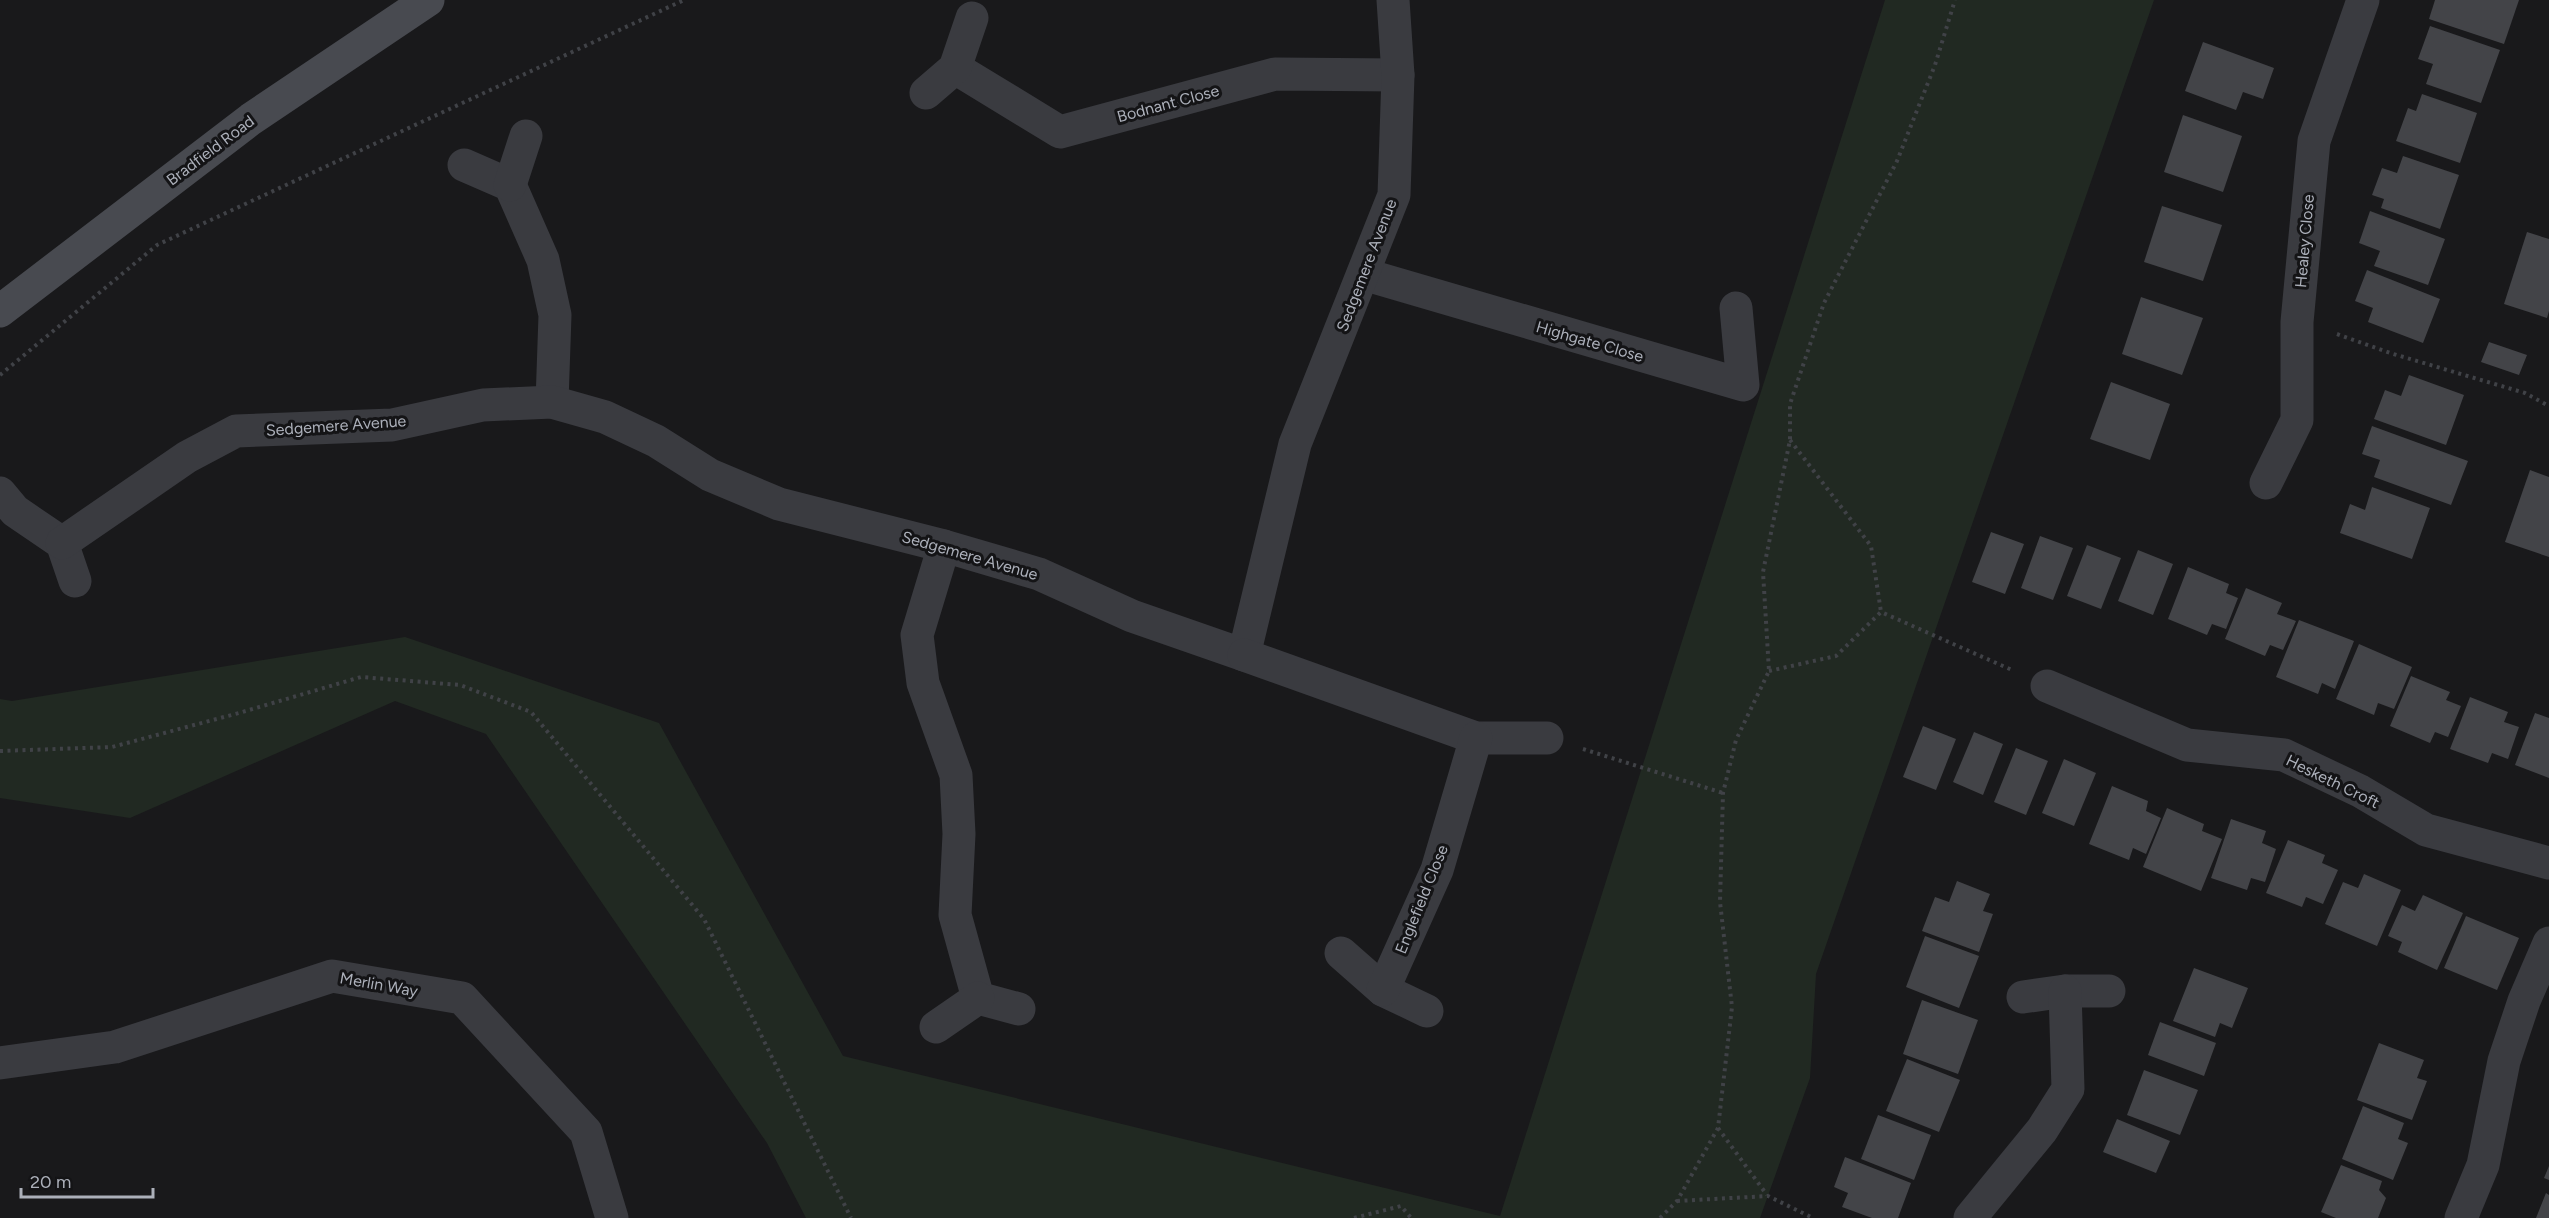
<svg xmlns="http://www.w3.org/2000/svg" width="2549" height="1218" viewBox="0 0 2549 1218" font-family="Figtree,sans-serif">
<style>
.green{fill:#212922}
.building{fill:#434448}
.lines{fill:none;stroke-linecap:round;stroke-linejoin:round}
.path{stroke:#404247;stroke-width:4;stroke-dasharray:3 4.5;stroke-linecap:butt}
.street{stroke:#3a3b40;stroke-width:33}
.secondary{stroke:#484a50;stroke-width:33}
.labels{text-anchor:middle;stroke-width:6;stroke-linejoin:round;paint-order:stroke}
.street-label{font-size:16px;fill:#acb0ba;stroke:#141416}
</style>
<rect width="100%" height="100%" fill="#19191b"/>
<path class="green" d="M1885 0H2154L1816 974 1810 1078 1760 1218H806L767 1143 486 734 395 701 130 818 0 798V699L12 701 405 637 659 723 843 1056 1500 1216Z"/>
<g class="building">
<path d="M2435 0H2519L2504 44 2429 19Z"/>
<path d="M2430 26 2500 50 2481 103 2426 84 2433 64 2418 59Z"/>
<path d="M2203 42 2274 68 2263 99 2243 92 2236 110 2185 91Z"/>
<path d="M2422 94 2477 113 2460 163 2396 141 2408 108 2416 111Z"/>
<path d="M2183 115 2242 136 2223 192 2164 172Z"/>
<path d="M2403 156 2459 175 2440 229 2381 208 2384 199 2372 195 2382 168 2397 173Z"/>
<path d="M2162 206 2222 225 2203 281 2144 262Z"/>
<path d="M2370 211 2445 239 2428 285 2374 266 2380 251 2359 243Z"/>
<path d="M2527 232 2549 239V311L2547 318 2504 304Z"/>
<path d="M2367 270 2440 299 2423 343 2368 322 2373 308 2355 301Z"/>
<path d="M2141 297 2203 318 2182 375 2122 354Z"/>
<path d="M2489 342 2527 355 2519 375 2481 362Z"/>
<path d="M2409 375 2464 395 2446 445 2374 419 2385 390 2401 396Z"/>
<path d="M2111 382 2170 404 2150 460 2090 439Z"/>
<path d="M2372 426 2468 461 2451 505 2374 477 2380 460 2362 454Z"/>
<path d="M2530 470 2549 477V557L2505 542Z"/>
<path d="M2372 487 2430 508 2412 559 2340 533 2350 504 2365 510Z"/>
<path d="M1991 532 2024 544 2005 594 1972 582Z"/>
<path d="M2040 536 2073 548 2053 600 2021 588Z"/>
<path d="M2087 545 2121 558 2101 609 2067 596Z"/>
<path d="M2138 550 2173 564 2153 615 2118 601Z"/>
<path d="M2188 567 2229 584 2226 593 2238 598 2226 629 2212 624 2207 635 2168 619Z"/>
<path d="M2246 588 2282 603 2277 614 2296 621 2283 650 2270 645 2265 656 2225 639Z"/>
<path d="M2299 620 2354 641 2335 689 2322 683 2318 694 2276 677Z"/>
<path d="M2359 644 2412 667 2394 709 2378 703 2374 715 2336 699Z"/>
<path d="M2411 676 2450 692 2446 700 2461 706 2448 737 2435 732 2430 743 2390 726Z"/>
<path d="M2470 697 2508 712 2504 722 2519 727 2508 759 2492 753 2488 763 2450 749Z"/>
<path d="M2535 713 2549 718V778L2515 765Z"/>
<path d="M1923 726 1956 739 1936 790 1903 777Z"/>
<path d="M1974 732 2003 744 1983 795 1953 782Z"/>
<path d="M2016 748 2048 761 2026 815 1994 802Z"/>
<path d="M2064 759 2096 773 2074 826 2042 813Z"/>
<path d="M2112 786 2148 801 2146 811 2161 818 2146 854 2133 848 2129 860 2089 844Z"/>
<path d="M2167 808 2204 824 2202 831 2222 839 2201 891 2143 867Z"/>
<path d="M2231 819 2266 831 2262 843 2276 849 2265 882 2251 878 2247 890 2211 878Z"/>
<path d="M2288 840 2325 855 2322 863 2338 870 2323 904 2306 897 2302 907 2266 893Z"/>
<path d="M2364 874 2401 890 2377 946 2325 924 2343 882 2358 888Z"/>
<path d="M1957 881 1990 894 1983 911 1993 914 1979 952 1922 931 1935 897 1949 902Z"/>
<path d="M2423 895 2463 913 2437 970 2398 952 2402 942 2388 936 2402 905 2415 911Z"/>
<path d="M2466 916 2519 938 2497 990 2444 968Z"/>
<path d="M1925 936 1979 956 1959 1008 1906 987Z"/>
<path d="M2194 968 2248 988 2232 1028 2220 1023 2215 1037 2173 1021Z"/>
<path d="M1922 1000 1978 1020 1958 1074 1903 1054Z"/>
<path d="M2160 1022 2216 1043 2204 1076 2148 1055Z"/>
<path d="M2379 1043 2424 1060 2417 1078 2427 1081 2412 1120 2357 1100Z"/>
<path d="M1907 1059 1960 1080 1939 1132 1886 1111Z"/>
<path d="M2144 1070 2198 1090 2180 1135 2127 1115Z"/>
<path d="M2363 1106 2404 1123 2398 1139 2408 1143 2393 1180 2342 1159Z"/>
<path d="M1878 1115 1931 1135 1914 1180 1861 1159Z"/>
<path d="M2117 1119 2170 1141 2156 1173 2103 1152Z"/>
<path d="M1845 1157 1911 1183 1898 1218H1872L1842 1207 1848 1193 1834 1187Z"/>
<path d="M2341 1165 2382 1181 2379 1190 2386 1198 2378 1218H2336L2321 1212Z"/>
<path d="M2549 1166V1180L2544 1178Z"/>
<path d="M2546 1193 2549 1195V1218H2536Z"/>
</g>
<g class="lines">
<g class="path">
<path d="M2337 334 2390 353 2525 393 2549 406"/>
<path d="M0 375 157 245 684 0"/>
<path d="M1790 440 1871 546 1881 612"/>
<path d="M1769 671 1836 656 1881 612 2012 670"/>
<path d="M1583 749 1723 793"/>
<path d="M0 751 112 747 239 713 361 677 460 685 531 712 704 919 851 1218"/>
<path d="M1718 1128 1767 1195"/>
<path d="M1677 1201 1768 1196 1813 1218"/>
<path d="M1354 1218 1401 1206 1411 1218"/>
<path d="M1660 1218 1677 1201 1718 1128 1732 1007 1720 902 1723 793 1736 740 1769 671 1763 572 1790 440V404L1824 303 1897 161 1935 65 1955 0"/>
</g>
<g class="street">
<path d="M955 68 1060 132 1275 74 1398 75"/>
<path d="M926 93 955 68 972 18"/>
<path d="M464 165 510 185 543 260 555 315 552 402"/>
<path d="M510 185 526 136"/>
<path d="M1363 274 1743 385 1736 308"/>
<path d="M2266 483 2297 420V322L2314 141 2363 0"/>
<path d="M0 493 15 511 62 543 75 581"/>
<path d="M62 543 187 457 236 431 392 425 483 405 552 402 605 417 656 441 710 475 779 504 944 546 1039 574 1132 616 1244 655 1295 444 1394 195 1398 75 1393 0"/>
<path d="M944 546 917 635 923 683 956 775 959 834 955 915 978 998 1019 1009"/>
<path d="M1244 655 1476 738H1547"/>
<path d="M2047 686 2187 745 2284 755 2360 791 2426 830 2549 863"/>
<path d="M1341 953 1383 990 1427 1011"/>
<path d="M1383 990 1437 870 1476 738"/>
<path d="M2023 997 2065 991H2109"/>
<path d="M936 1027 978 998"/>
<path d="M0 1063 115 1047 332 976 462 998 586 1132 612 1218"/>
<path d="M1970 1218 2042 1130 2068 1089 2065 991"/>
<path d="M2461 1218 2483 1165 2504 1061 2524 1001 2549 943"/>
</g>
<path class="secondary" d="M0 311 251 119 428 0"/>
</g>
<g class="labels">
<g class="street-label">
<text transform="translate(1168 103) rotate(-15)" y="6">Bodnant Close</text>
<text transform="translate(210 150) rotate(-37)" y="6">Bradfield Road</text>
<text transform="translate(2304 241) rotate(-85)" y="6">Healey Close</text>
<text transform="translate(1366 265) rotate(-69)" y="6">Sedgemere Avenue</text>
<text transform="translate(1590 341) rotate(16)" y="6">Highgate Close</text>
<text transform="translate(336 425) rotate(-4)" y="6">Sedgemere Avenue</text>
<text transform="translate(970 555) rotate(16)" y="6">Sedgemere Avenue</text>
<text transform="translate(2333 781) rotate(26)" y="6">Hesketh Croft</text>
<text transform="translate(1421 899) rotate(-68)" y="6">Englefield Close</text>
<text transform="translate(379 984) rotate(10)" y="6">Merlin Way</text>
</g>
</g>
<path d="M21 1188v9h132v-9" fill="none" stroke="#acb0ba" stroke-width="3"/>
<text x="30" y="1188" font-size="18" fill="#acb0ba" stroke="#141416" stroke-width="4.5" paint-order="stroke">20 m</text>
</svg>
